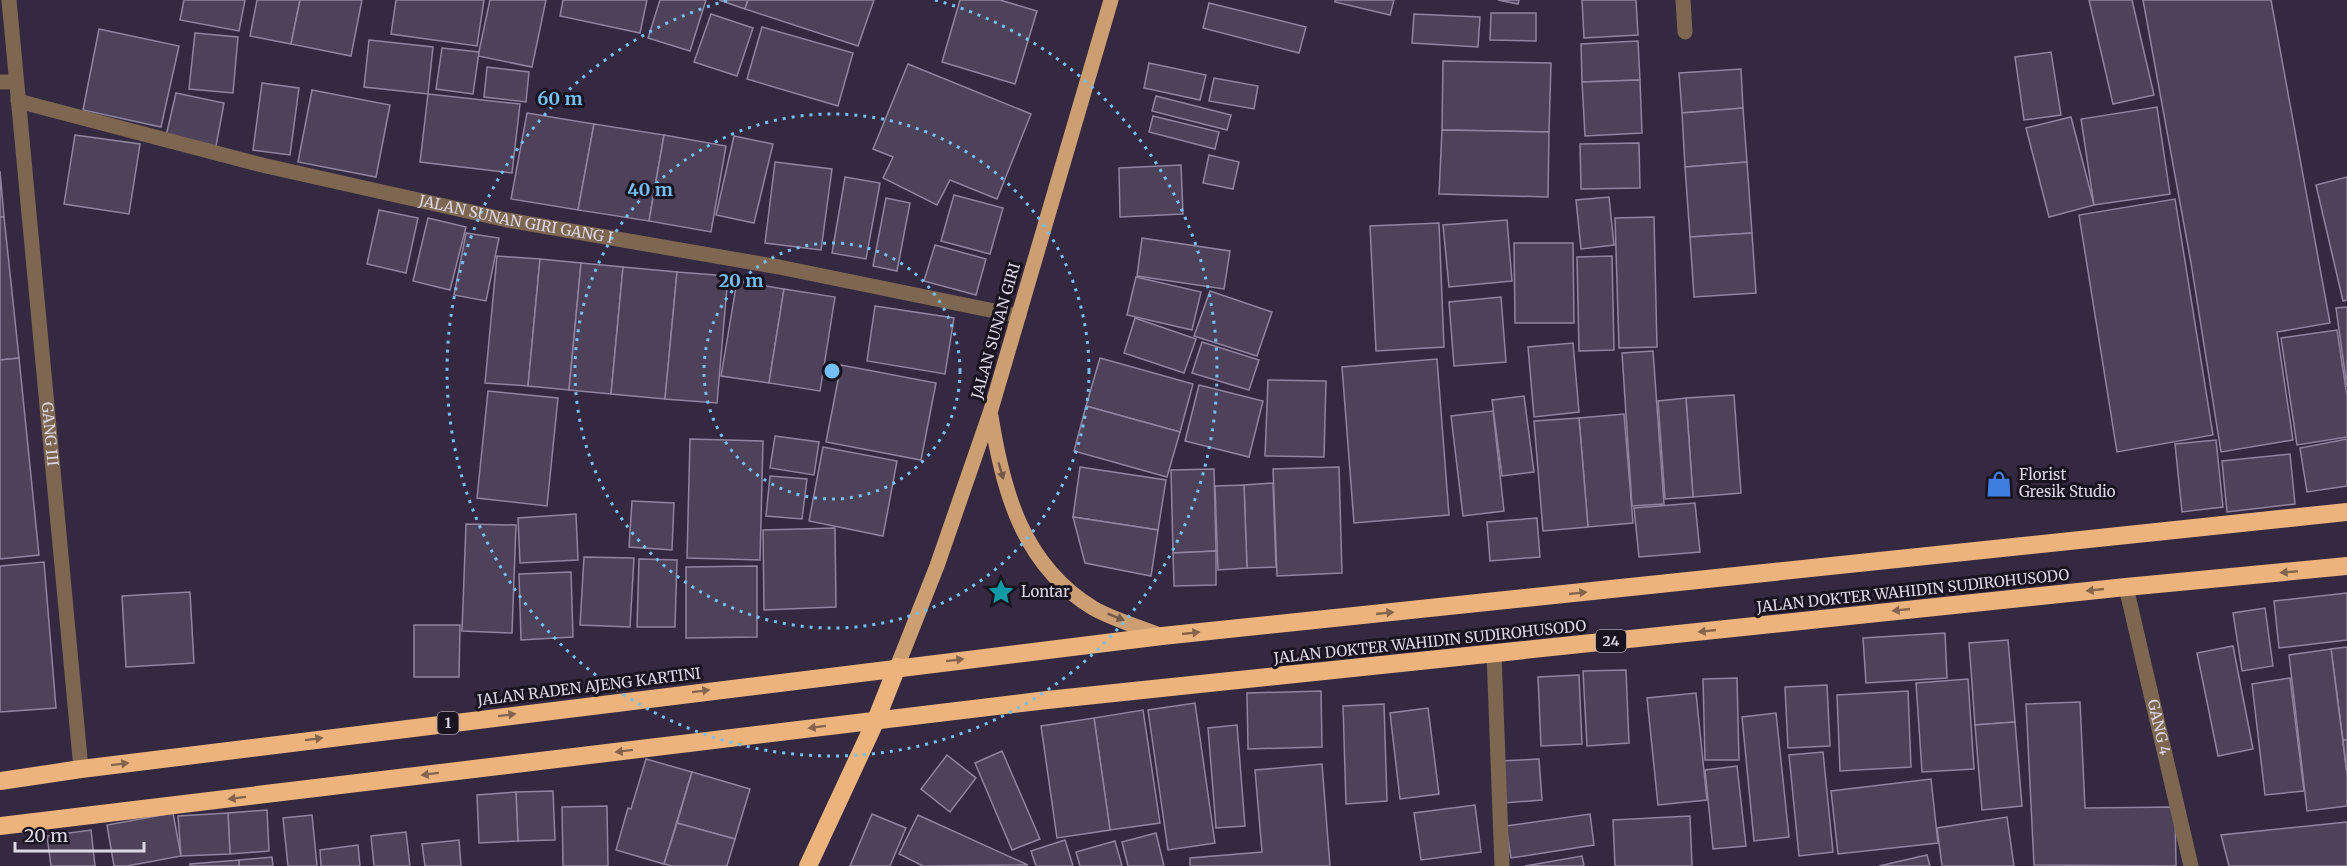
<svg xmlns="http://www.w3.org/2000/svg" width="2347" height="866" viewBox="0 0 2347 866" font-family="Merriweather,serif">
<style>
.building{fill:#4e425b;stroke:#9084a0;stroke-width:1.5}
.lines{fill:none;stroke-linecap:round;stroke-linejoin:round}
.minor{stroke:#7e6751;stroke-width:15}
.major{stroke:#cd9e71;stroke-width:15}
.highway{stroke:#edb37c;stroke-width:18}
.oneway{fill:#735948}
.oneway2{fill:#83644e}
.ring{fill:none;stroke:#74c0f6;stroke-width:3;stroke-dasharray:3 6}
.labels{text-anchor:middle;stroke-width:6;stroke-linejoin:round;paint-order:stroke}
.shield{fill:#19141f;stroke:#a39cab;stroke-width:1.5}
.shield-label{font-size:14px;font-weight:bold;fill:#ded7e7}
.street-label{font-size:15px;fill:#ded7e7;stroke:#19141f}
.poi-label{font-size:15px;fill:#ded7e7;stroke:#19141f;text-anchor:start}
.centre{fill:#74c0f6;stroke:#19141f;stroke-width:3}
.ring-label{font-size:18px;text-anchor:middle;font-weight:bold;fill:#74c0f6;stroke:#19141f;stroke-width:6;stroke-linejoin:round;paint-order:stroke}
</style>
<rect width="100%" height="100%" fill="#342940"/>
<g class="building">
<path d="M184 0H245L239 31 180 20Z"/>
<path d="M257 0H300L291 44 250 36Z"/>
<path d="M300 0H362L351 56 291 44Z"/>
<path d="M396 0H484L477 46 391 34Z"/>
<path d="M490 0H546L532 67 478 56Z"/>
<path d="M563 0H647L640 33 560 16Z"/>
<path d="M660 0H706L690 51 648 38Z"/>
<path d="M719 0H748L745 9Z"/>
<path d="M748 0H874L858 46 745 9Z"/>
<path d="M960 0H1000L1037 11 1015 84 942 62Z"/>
<path d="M1335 0H1394L1390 15 1335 2Z"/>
<path d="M1498 0H1519L1518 4Z"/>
<path d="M1582 0H1636L1638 35 1584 38Z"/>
<path d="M2089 0H2132L2154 95 2113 104Z"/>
<path d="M2143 0H2271L2330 323 2277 332 2293 440 2221 452 2191 263Z"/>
<path d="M1209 3 1306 27 1299 53 1203 28Z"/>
<path d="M1491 13H1536V41L1490 40Z"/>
<path d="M711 14 753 28 737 76 694 62Z"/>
<path d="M1414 14 1480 17 1478 47 1412 43Z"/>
<path d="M762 27 853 53 838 106 747 79Z"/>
<path d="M99 29 179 46 161 127 83 110Z"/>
<path d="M195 33 238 37 233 93 189 89Z"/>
<path d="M369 40 433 47 428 94 364 87Z"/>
<path d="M1638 41 1640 80 1582 82 1581 44Z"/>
<path d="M442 48 479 52 473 94 436 89Z"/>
<path d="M2051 52 2061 115 2024 120 2015 57Z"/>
<path d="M1443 61 1551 63 1549 132 1442 130Z"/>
<path d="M1149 63 1206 75 1200 100 1144 88Z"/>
<path d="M908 64 1031 114 997 199 950 180 937 205 883 178 893 157 873 149Z"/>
<path d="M487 67 529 72 526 102 484 97Z"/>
<path d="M1741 69 1743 108 1682 113 1679 73Z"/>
<path d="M1214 78 1258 86 1254 109 1209 101Z"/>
<path d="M1640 80 1642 133 1585 136 1582 82Z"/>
<path d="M262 83 299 88 290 155 253 150Z"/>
<path d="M312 90 390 105 376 177 298 162Z"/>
<path d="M176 93 224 103 216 146 166 136Z"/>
<path d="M428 94 520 104 512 173 420 162Z"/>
<path d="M1156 96 1231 115 1227 130 1152 111Z"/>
<path d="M2157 107 2170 194 2094 205 2081 119Z"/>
<path d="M1743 108 1747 162 1685 167 1682 113Z"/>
<path d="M527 113 594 124 578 210 511 199Z"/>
<path d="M1153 116 1219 132 1215 149 1149 132Z"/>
<path d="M2071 117 2094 205 2049 217 2026 128Z"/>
<path d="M594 124 664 135 649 221 578 210Z"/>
<path d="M1442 130 1549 132 1548 197 1439 194Z"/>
<path d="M75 135 140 144 129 214 64 204Z"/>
<path d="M664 135 726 146 711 232 649 221Z"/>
<path d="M734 136 773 144 754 223 716 215Z"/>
<path d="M1639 143 1640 188 1581 189 1580 144Z"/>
<path d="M1209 155 1239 162 1233 189 1203 183Z"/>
<path d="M775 162 832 169 821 250 765 243Z"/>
<path d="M1747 162 1752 233 1690 237 1685 167Z"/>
<path d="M1181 165 1183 214 1120 217 1119 168Z"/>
<path d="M0 171 4 217H0Z"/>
<path d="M845 177 880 183 866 259 832 253Z"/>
<path d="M2347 177V300L2343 301 2316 185Z"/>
<path d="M954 195 1003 208 990 254 941 241Z"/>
<path d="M1609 197 1614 245 1581 249 1576 200Z"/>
<path d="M886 198 910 203 897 271 873 266Z"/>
<path d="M2175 199 2213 435 2117 452 2079 215Z"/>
<path d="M379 210 418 218 406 273 367 264Z"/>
<path d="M0 217H4L19 358 0 360Z"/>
<path d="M1654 217 1657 347 1619 348 1615 218Z"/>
<path d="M428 218 466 227 450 290 413 281Z"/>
<path d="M1507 220 1512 281 1449 287 1443 225Z"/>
<path d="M1439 223 1444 347 1376 351 1370 226Z"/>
<path d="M466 233 499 238 486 301 454 295Z"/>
<path d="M1752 233 1756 293 1694 297 1690 237Z"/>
<path d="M1142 238 1230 251 1224 289 1137 276Z"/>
<path d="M1514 243H1573L1574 323H1515Z"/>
<path d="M935 245 986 259 976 295 924 281Z"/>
<path d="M497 256 540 259 528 386 485 383Z"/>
<path d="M1612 256 1614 350 1579 351 1577 257Z"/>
<path d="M540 259 581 263 569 390 528 386Z"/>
<path d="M581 263 623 267 611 394 569 390Z"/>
<path d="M623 267 677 272 665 399 611 394Z"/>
<path d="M677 272 728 276 717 403 665 399Z"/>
<path d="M1136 277 1201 292 1192 330 1127 315Z"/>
<path d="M737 281 784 289 769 383 721 376Z"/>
<path d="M784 289 835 297 820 391 769 383Z"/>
<path d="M1210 291 1272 312 1257 356 1194 336Z"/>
<path d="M1501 297 1506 362 1454 366 1449 302Z"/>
<path d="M875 306 954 318 945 374 867 361Z"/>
<path d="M2347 307V387L2336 308Z"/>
<path d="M1135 318 1196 339 1184 373 1124 353Z"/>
<path d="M2337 330 2347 396V437L2297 445 2281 338Z"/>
<path d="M1202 342 1259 360 1249 390 1192 373Z"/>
<path d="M1573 343 1579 412 1534 417 1528 347Z"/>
<path d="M1653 351 1664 504 1632 506 1622 353Z"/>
<path d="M19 358 39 555 0 559V360Z"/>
<path d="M1100 358 1193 384 1180 432 1086 406Z"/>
<path d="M1437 359 1449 515 1354 523 1342 367Z"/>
<path d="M841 365 936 383 921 460 826 442Z"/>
<path d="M1268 380 1326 381 1324 457 1265 456Z"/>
<path d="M1199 385 1263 401 1249 457 1185 441Z"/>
<path d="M488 391 558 398 547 506 477 498Z"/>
<path d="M1734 395 1741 493 1693 497 1686 398Z"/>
<path d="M1524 396 1534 472 1502 476 1492 400Z"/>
<path d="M1686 398 1693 497 1665 499 1658 401Z"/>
<path d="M1086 406 1180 432 1167 477 1074 451Z"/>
<path d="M1493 411 1504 511 1463 516 1451 416Z"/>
<path d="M1624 414 1633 523 1588 527 1579 418Z"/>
<path d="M1579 418 1588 527 1543 531 1534 421Z"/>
<path d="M775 436 819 442 814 475 770 468Z"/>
<path d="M690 439 763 441 760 560 687 558Z"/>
<path d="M2347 439V486L2307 492 2300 448Z"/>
<path d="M2216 440 2223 507 2182 512 2175 444Z"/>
<path d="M823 447 897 461 883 536 809 521Z"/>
<path d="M2290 454 2295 504 2227 512 2222 461Z"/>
<path d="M1080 467 1166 480 1158 530 1073 517Z"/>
<path d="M1339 467 1342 573 1277 576 1273 469Z"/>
<path d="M1214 469 1216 551 1173 553 1171 470Z"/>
<path d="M770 476 807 479 802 519 766 516Z"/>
<path d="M1273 483 1276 567 1247 568 1244 485Z"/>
<path d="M1244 485 1247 568 1218 570 1215 486Z"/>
<path d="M632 501 674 503 672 550 629 547Z"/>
<path d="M1695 503 1700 552 1639 557 1634 508Z"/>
<path d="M576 514 578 560 520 563 518 518Z"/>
<path d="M1073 517 1158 530 1151 576 1085 563Z"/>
<path d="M1537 518 1540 557 1490 561 1487 522Z"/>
<path d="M466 524 516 525 512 633 462 631Z"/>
<path d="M835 528 836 607 764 610 763 530Z"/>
<path d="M1216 551V585L1174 586 1173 553Z"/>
<path d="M584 557 634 558 630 627 580 625Z"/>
<path d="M639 559 677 560 675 627H637Z"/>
<path d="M44 562 56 708 0 712V566Z"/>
<path d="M757 566V637L686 638V567Z"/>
<path d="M571 572 573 637 521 640 519 574Z"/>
<path d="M190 592 194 663 126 667 122 596Z"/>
<path d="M2347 593V640L2279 648 2274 601Z"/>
<path d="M2265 608 2273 666 2242 671 2233 613Z"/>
<path d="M414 625H460L459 677H414Z"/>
<path d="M1945 633 1947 678 1866 683 1863 638Z"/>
<path d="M2008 640 2015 722 1975 725 1969 643Z"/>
<path d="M2233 646 2253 749 2218 756 2197 653Z"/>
<path d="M2347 647V740H2343L2331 649Z"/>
<path d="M2331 649 2347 774V806L2307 811 2289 655Z"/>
<path d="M1626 670 1629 743 1587 746 1583 671Z"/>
<path d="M1579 675 1582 744 1541 746 1538 677Z"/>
<path d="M1737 678 1739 760H1705L1703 679Z"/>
<path d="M2290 678 2304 791 2265 795 2252 684Z"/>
<path d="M1968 679 1974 769 1922 772 1916 683Z"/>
<path d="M1827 685 1830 746 1788 748 1785 687Z"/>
<path d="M1321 691 1322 747 1248 749 1247 693Z"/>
<path d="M1908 691 1911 767 1840 771 1837 695Z"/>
<path d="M1696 693 1707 800 1658 805 1647 698Z"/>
<path d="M2080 702 2085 808 2175 807 2176 866 2034 865 2026 704Z"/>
<path d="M1195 703 1215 843 1168 850 1148 710Z"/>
<path d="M1384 704 1387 801 1346 804 1343 706Z"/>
<path d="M1428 708 1439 794 1400 799 1390 713Z"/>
<path d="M1143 710 1160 823 1110 830 1094 718Z"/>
<path d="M1776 713 1789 837 1754 841 1742 717Z"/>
<path d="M1094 718 1110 830 1057 838 1041 726Z"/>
<path d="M2015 722 2022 806 1982 810 1975 725Z"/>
<path d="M1237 725 1245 826 1216 828 1208 728Z"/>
<path d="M2343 740H2347V774Z"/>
<path d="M1002 751 1040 839 1012 850 975 763Z"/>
<path d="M1823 752 1833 852 1799 856 1789 755Z"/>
<path d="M947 755 976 778 950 812 921 789Z"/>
<path d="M646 759 692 772 664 864 616 850 628 808 631 809Z"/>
<path d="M1539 759 1542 800 1503 803 1500 761Z"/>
<path d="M1322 764 1330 866H1190V858L1262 852 1255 770Z"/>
<path d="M1737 766 1746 846 1713 849 1705 770Z"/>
<path d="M692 772 750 789 735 839 677 823Z"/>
<path d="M1931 779 1938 843 1838 854 1831 791Z"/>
<path d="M553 791 555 840 518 841 516 792Z"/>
<path d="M516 792 518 841 479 843 477 795Z"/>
<path d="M1475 805 1481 852 1421 860 1414 813Z"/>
<path d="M607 806 608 866H563L562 807Z"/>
<path d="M267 810 269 851 230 854 228 813Z"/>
<path d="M173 813 181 856 127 866H114L107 825Z"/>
<path d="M228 813 230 854 181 856 178 816Z"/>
<path d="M872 814 906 828 890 866H850Z"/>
<path d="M1590 814 1594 845 1511 858 1506 826Z"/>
<path d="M312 815 317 866H288L283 818Z"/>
<path d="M918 815 1028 865 923 866 899 854Z"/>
<path d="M1690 816 1692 866H1615L1613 820Z"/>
<path d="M2007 817 2014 866H1942L1937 828Z"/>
<path d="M2347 822V866H2229L2221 835Z"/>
<path d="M677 823 735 839 727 866H672L664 864Z"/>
<path d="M91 830 95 866H51L47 836Z"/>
<path d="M406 832 410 866H374L371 836Z"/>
<path d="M1156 833 1164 866H1128L1122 842Z"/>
<path d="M459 840 461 866H425L422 844Z"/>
<path d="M1065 840 1073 866H1036L1031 851Z"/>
<path d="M1115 841 1122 866H1080L1076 852Z"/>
<path d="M358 845 360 866H321L320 850Z"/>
<path d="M1927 855 1930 866H1879Z"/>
<path d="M1582 856 1584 866H1525Z"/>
<path d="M272 857 273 866H239V860Z"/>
<path d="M239 860V866H190V864Z"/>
</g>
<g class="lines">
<g class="minor">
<path id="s1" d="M9 0 81 769"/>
<path d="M1683 0 1685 32"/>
<path d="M0 82H16"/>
<path id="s2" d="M18 101 262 165 507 220 779 267 1019 316"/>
<path id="s3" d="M2126 587 2191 866"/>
<path d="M1494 653 1502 866"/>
</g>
<g class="major">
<path d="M991 416C1003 492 1023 565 1093 608 1114 620 1140 627 1162 636"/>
<path d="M897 667 937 566 990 413 1111 0"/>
</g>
<g class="highway">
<path d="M0 781 81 769 1162 636 2347 512"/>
<path d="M0 826 1047 700 2126 587 2347 566"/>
<path d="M808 866 876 720 897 667"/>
</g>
</g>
<defs><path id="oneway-solid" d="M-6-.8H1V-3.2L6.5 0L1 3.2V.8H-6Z" transform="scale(1.5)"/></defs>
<g class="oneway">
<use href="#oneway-solid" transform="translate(1001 471) rotate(74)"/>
<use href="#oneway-solid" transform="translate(1116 617) rotate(22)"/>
</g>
<g class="oneway2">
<use href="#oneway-solid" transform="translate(2289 572) rotate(175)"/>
<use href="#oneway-solid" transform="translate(2095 590) rotate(174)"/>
<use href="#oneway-solid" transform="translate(1578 593) rotate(-6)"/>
<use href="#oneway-solid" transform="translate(1901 610) rotate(174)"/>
<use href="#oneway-solid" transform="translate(1385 613) rotate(-6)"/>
<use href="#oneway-solid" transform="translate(1707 631) rotate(174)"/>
<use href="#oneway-solid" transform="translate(1191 633) rotate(-6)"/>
<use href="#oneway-solid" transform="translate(955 660) rotate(-7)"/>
<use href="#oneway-solid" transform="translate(701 691) rotate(-7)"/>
<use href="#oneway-solid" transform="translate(507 715) rotate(-7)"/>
<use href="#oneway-solid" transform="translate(817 727) rotate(173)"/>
<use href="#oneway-solid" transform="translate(314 739) rotate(-7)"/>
<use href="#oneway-solid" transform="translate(624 751) rotate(173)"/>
<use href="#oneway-solid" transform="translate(120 764) rotate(-7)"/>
<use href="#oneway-solid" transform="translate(430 774) rotate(173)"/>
<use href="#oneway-solid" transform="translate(237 798) rotate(173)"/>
</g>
<g class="ring">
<circle cx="832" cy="371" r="128"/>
<circle cx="832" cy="371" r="257"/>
<path d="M935 0A385 385 0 1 1 729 0"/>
</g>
<defs>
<g id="shop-bare" transform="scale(2.07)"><path d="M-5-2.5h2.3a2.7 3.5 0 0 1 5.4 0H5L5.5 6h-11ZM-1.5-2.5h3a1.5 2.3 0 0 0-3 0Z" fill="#3f7fe0" stroke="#19141f" stroke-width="2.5" paint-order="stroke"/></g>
<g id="sight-bare" transform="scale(2.07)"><path d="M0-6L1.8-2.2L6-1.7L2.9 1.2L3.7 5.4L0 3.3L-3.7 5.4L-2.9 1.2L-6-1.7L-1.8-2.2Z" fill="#0f9aa8" stroke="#19141f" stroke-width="2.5" paint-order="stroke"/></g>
</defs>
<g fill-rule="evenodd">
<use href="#shop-bare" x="1999" y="484"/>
<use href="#sight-bare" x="1001" y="592"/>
</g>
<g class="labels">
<g class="shield">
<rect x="1596" y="630" width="30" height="22" rx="4.5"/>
<rect x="437.5" y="712" width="21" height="22" rx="4.5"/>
</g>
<g class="shield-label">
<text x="1611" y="646">24</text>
<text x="448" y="728">1</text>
</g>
<g class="street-label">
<text dy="5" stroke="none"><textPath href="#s2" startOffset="512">JALAN SUNAN GIRI GANG I</textPath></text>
<text transform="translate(996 331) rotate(-74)" y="5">JALAN SUNAN GIRI</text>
<text dy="5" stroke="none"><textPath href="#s1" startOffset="436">GANG III</textPath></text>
<text transform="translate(1913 591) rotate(-6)" y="5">JALAN DOKTER WAHIDIN SUDIROHUSODO</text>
<text transform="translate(1430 642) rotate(-6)" y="5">JALAN DOKTER WAHIDIN SUDIROHUSODO</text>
<text transform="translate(589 687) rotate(-7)" y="5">JALAN RADEN AJENG KARTINI</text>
<text dy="5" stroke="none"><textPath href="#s3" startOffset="144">GANG 4</textPath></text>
</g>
<g class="poi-label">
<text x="2019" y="480">Florist<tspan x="2019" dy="17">Gresik Studio</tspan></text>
<text x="1021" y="597">Lontar</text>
</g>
</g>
<circle cx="832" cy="371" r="9" class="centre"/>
<g class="ring-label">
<text x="560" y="105">60 m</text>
<text x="650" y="196">40 m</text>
<text x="741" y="287">20 m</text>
</g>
<path d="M15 842v9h129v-9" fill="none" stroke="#ded7e7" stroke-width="3"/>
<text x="24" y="842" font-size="18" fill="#ded7e7" stroke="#19141f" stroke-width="4.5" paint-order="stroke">20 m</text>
</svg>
